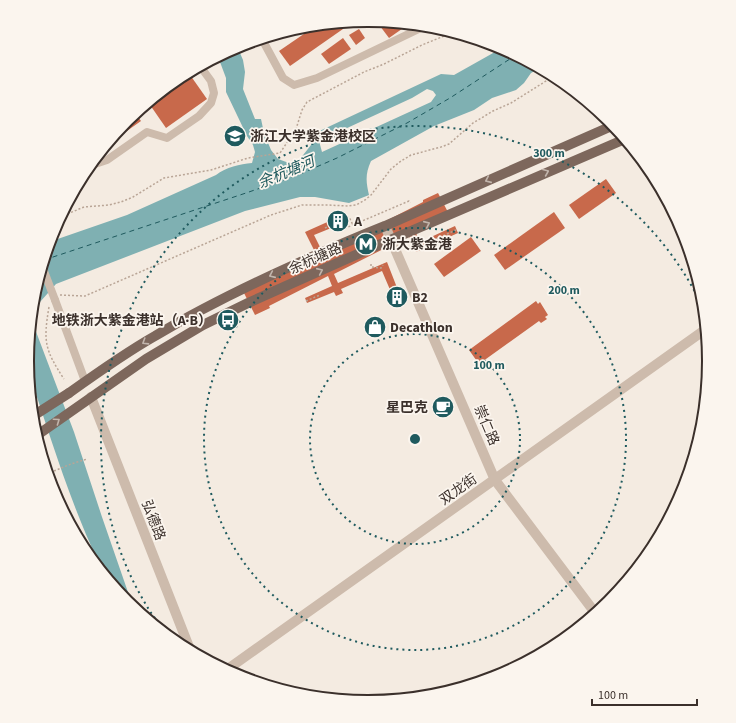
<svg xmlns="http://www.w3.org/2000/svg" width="736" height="723" viewBox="0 0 736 723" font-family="'Source Sans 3','Noto Sans SC',sans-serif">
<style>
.water{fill:#7fb0b2;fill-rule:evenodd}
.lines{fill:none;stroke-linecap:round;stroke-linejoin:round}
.ferry{stroke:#1f5a5e;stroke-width:1;stroke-dasharray:5 4;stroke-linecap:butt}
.building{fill:#c8694b}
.path{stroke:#b9a596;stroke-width:1.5;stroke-dasharray:2 2;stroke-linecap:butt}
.minor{stroke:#cdbbac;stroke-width:8}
.tertiary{stroke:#cdbbac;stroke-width:10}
.primary{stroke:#7d675c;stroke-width:10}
.minor-bridge{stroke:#cdbbac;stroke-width:8}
.primary-bridge{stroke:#7d675c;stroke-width:10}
.oneway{stroke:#c2b5ac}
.ring{fill:none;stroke:#1f5a5e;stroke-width:2;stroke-dasharray:2 4}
.labels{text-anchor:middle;stroke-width:3.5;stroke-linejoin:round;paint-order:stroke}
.poi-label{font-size:14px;font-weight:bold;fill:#3b302b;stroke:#fbf5ee;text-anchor:start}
.street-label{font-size:14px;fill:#3b302b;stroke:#fbf5ee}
.water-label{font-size:15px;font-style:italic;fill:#1f5a5e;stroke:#fbf5ee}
.rim{fill:none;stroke:#3b302b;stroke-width:2}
.centre{fill:#1f5a5e;stroke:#fbf5ee;stroke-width:2}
.ring-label{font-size:12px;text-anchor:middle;font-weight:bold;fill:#1f5a5e;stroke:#fbf5ee;stroke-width:3.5;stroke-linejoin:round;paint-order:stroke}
</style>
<rect width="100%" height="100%" fill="#f4ebe1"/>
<path class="water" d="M237 46 243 60 245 72 243 89 255 119H261L264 133 271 150 278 159 289 163 300 159 311 145V135L441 74 454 75 502 48 540 68 531 73 524 83 516 90 492 98 474 110 434 126 371 161C365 174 366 182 369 195L349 203 315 197H300L245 211 56 284 40 302 34 314 35 329 74 432 102 517 130 598C137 611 140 615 155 616L161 631 126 603 94 564 97 559C68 497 49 432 27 367V361L33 295 49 242 127 215 216 175C226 167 240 164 252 163L255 152 253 145 247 136 226 92V78L220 62 216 57ZM427 89 433 91 436 95 431 102 322 152 319 141 412 98Z"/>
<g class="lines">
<path class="ferry" d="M44 260 246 193 298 175 337 158 407 123 450 98 516 55"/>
</g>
<g class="building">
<path d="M379 21 409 24 389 38 377 22Z"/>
<path d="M339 23 343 29 290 66 279 51 317 25Z"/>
<path d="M359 29 365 38 356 45 349 35Z"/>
<path d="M343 38 351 49 329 64 321 54Z"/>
<path d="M188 72 207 99 166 128 148 102 178 77Z"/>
<path d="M135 113 141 121 107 145 127 120Z"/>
<path d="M606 179 616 193 579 219 569 205Z"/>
<path d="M438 193 451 218 416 233 420 242 455 226 458 233 416 252 409 236 334 274 338 283 387 262 403 303 397 306 382 271 341 289 343 293 336 296 334 292 307 303 305 298 332 286 328 276 269 306 270 308 255 315 243 291 317 256 305 232 343 215 346 222 314 235 323 253 423 202V200Z"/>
<path d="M554 212 565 228 505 270 494 255Z"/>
<path d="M471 237 481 251 444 277 434 264Z"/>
<path d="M536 301 538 304 540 302 548 315 545 317 547 319 541 323 539 321 479 364 469 350Z"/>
</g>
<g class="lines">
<g class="path">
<path d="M60 217 84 207 109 205 121 202 133 197 164 178 211 170 248 158 280 153 296 129 302 110 307 102 364 72 384 64 422 45 454 32"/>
<path d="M325 228 349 217 353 225"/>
<path d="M341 230 409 201 410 203"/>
<path d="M436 239 456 230"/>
<path d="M371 264V267L381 268 383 265"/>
<path d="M393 286 400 303"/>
<path d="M60 295 85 296 271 215 302 205H328L348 206 356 205 365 200 371 195 391 169 401 161 411 155 441 147 449 144 473 123 493 111 511 103 554 76"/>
<path d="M306 301 320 295"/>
<path d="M49 307C43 342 45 350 64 379"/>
<path d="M54 471 71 464 87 459"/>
</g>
<g class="minor">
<path d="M262 39 283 78 294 85 317 78 425 26"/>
<path d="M89 166 107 160 147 132 167 138 199 116 211 103 214 93 211 81 200 66"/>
<path d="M55 300 85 381"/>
</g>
<g class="tertiary">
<path d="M385 226 495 480 596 614"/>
<path d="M91 397 191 652"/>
<path d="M225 671 706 329"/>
</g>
<g class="primary">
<path d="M69 393C97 373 125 353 155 336 200 309 247 286 296 264 325 251 355 238 385 226L614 125"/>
<path d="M36 436 146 359 203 325 248 303 360 253 625 139"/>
</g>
<path class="minor-bridge" d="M42 266 55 300"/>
<path class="primary-bridge" d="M33 416 69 393"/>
</g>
<defs><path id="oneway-chevron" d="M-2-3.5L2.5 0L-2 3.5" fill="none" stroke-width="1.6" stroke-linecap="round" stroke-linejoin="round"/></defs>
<g class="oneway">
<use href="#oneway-chevron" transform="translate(546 172) rotate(-23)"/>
<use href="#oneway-chevron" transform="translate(488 180) rotate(156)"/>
<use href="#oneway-chevron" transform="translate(427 224) rotate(-24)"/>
<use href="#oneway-chevron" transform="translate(320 271) rotate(-24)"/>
<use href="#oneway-chevron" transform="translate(272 275) rotate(156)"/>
<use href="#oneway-chevron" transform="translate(145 342) rotate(148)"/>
<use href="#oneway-chevron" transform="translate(57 421) rotate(-35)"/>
</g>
<g class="ring">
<circle cx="415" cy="439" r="105"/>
<circle cx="415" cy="439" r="211"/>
<path d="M169 638A316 316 0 1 1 704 310"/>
</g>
<defs>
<g id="university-disc" transform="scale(1.15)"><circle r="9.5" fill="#1f5a5e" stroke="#fbf5ee"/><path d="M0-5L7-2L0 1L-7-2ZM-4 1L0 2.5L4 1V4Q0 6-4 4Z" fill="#fff"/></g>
<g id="building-disc" transform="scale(1.15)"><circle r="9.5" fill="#1f5a5e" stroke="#fbf5ee"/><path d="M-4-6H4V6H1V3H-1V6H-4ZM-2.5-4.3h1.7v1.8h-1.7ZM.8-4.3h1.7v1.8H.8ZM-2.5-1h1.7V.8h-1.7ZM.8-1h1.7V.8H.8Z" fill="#fff"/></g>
<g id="metro-disc" transform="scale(1.15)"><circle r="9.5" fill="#1f5a5e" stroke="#fbf5ee"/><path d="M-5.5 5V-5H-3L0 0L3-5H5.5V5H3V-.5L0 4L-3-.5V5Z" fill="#fff"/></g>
<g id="bus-disc" transform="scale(1.15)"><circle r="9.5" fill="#1f5a5e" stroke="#fbf5ee"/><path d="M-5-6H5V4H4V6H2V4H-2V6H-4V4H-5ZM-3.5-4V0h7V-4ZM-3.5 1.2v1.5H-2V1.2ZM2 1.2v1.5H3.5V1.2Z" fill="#fff"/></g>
<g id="shop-disc" transform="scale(1.15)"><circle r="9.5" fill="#1f5a5e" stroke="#fbf5ee"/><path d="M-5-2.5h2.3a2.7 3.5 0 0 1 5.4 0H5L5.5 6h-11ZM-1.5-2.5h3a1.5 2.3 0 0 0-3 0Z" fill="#fff"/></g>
<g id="cafe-disc" transform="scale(1.15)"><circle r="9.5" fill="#1f5a5e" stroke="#fbf5ee"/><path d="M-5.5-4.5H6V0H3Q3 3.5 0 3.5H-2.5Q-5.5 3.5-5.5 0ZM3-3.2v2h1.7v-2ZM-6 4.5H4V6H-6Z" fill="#fff"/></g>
</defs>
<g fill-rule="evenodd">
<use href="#university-disc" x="235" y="136"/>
<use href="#building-disc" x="338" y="221"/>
<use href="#metro-disc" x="366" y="244"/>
<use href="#building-disc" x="397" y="297"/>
<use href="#bus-disc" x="228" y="320"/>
<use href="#shop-disc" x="375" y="327"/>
<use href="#cafe-disc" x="443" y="407"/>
</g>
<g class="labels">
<g class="poi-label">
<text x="250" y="141">浙江大学紫金港校区</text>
<text x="354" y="226">A</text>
<text x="382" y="249">浙大紫金港</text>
<text x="412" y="302">B2</text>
<text x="212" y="325" text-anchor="end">地铁浙大紫金港站（A·B）</text>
<text x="390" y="332">Decathlon</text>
<text x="428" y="412" text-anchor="end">星巴克</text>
</g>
<g class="street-label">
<text transform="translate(315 258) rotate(-24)" y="5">余杭塘路</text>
<text transform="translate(487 425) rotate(67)" y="5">崇仁路</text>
<text transform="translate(458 489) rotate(-35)" y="5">双龙街</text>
<text transform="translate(154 520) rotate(69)" y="5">弘德路</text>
</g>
<g class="water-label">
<text transform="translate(286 172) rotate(-23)" y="5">余杭塘河</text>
</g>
</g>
<path d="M0 0H736V723H0ZM34 361a334 334 0 1 1 668 0a334 334 0 1 1-668 0Z" fill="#fbf5ee" fill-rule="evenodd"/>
<path class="rim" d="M34 361a334 334 0 1 1 668 0a334 334 0 1 1-668 0Z"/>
<circle cx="415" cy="439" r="6" class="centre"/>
<g class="ring-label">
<text x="549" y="157">300 m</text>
<text x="564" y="294">200 m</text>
<text x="489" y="369">100 m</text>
</g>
<path d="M592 699v6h105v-6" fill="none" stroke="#3b302b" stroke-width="2"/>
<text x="598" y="699" font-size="12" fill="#3b302b" stroke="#fbf5ee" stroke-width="3" paint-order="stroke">100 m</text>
</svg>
